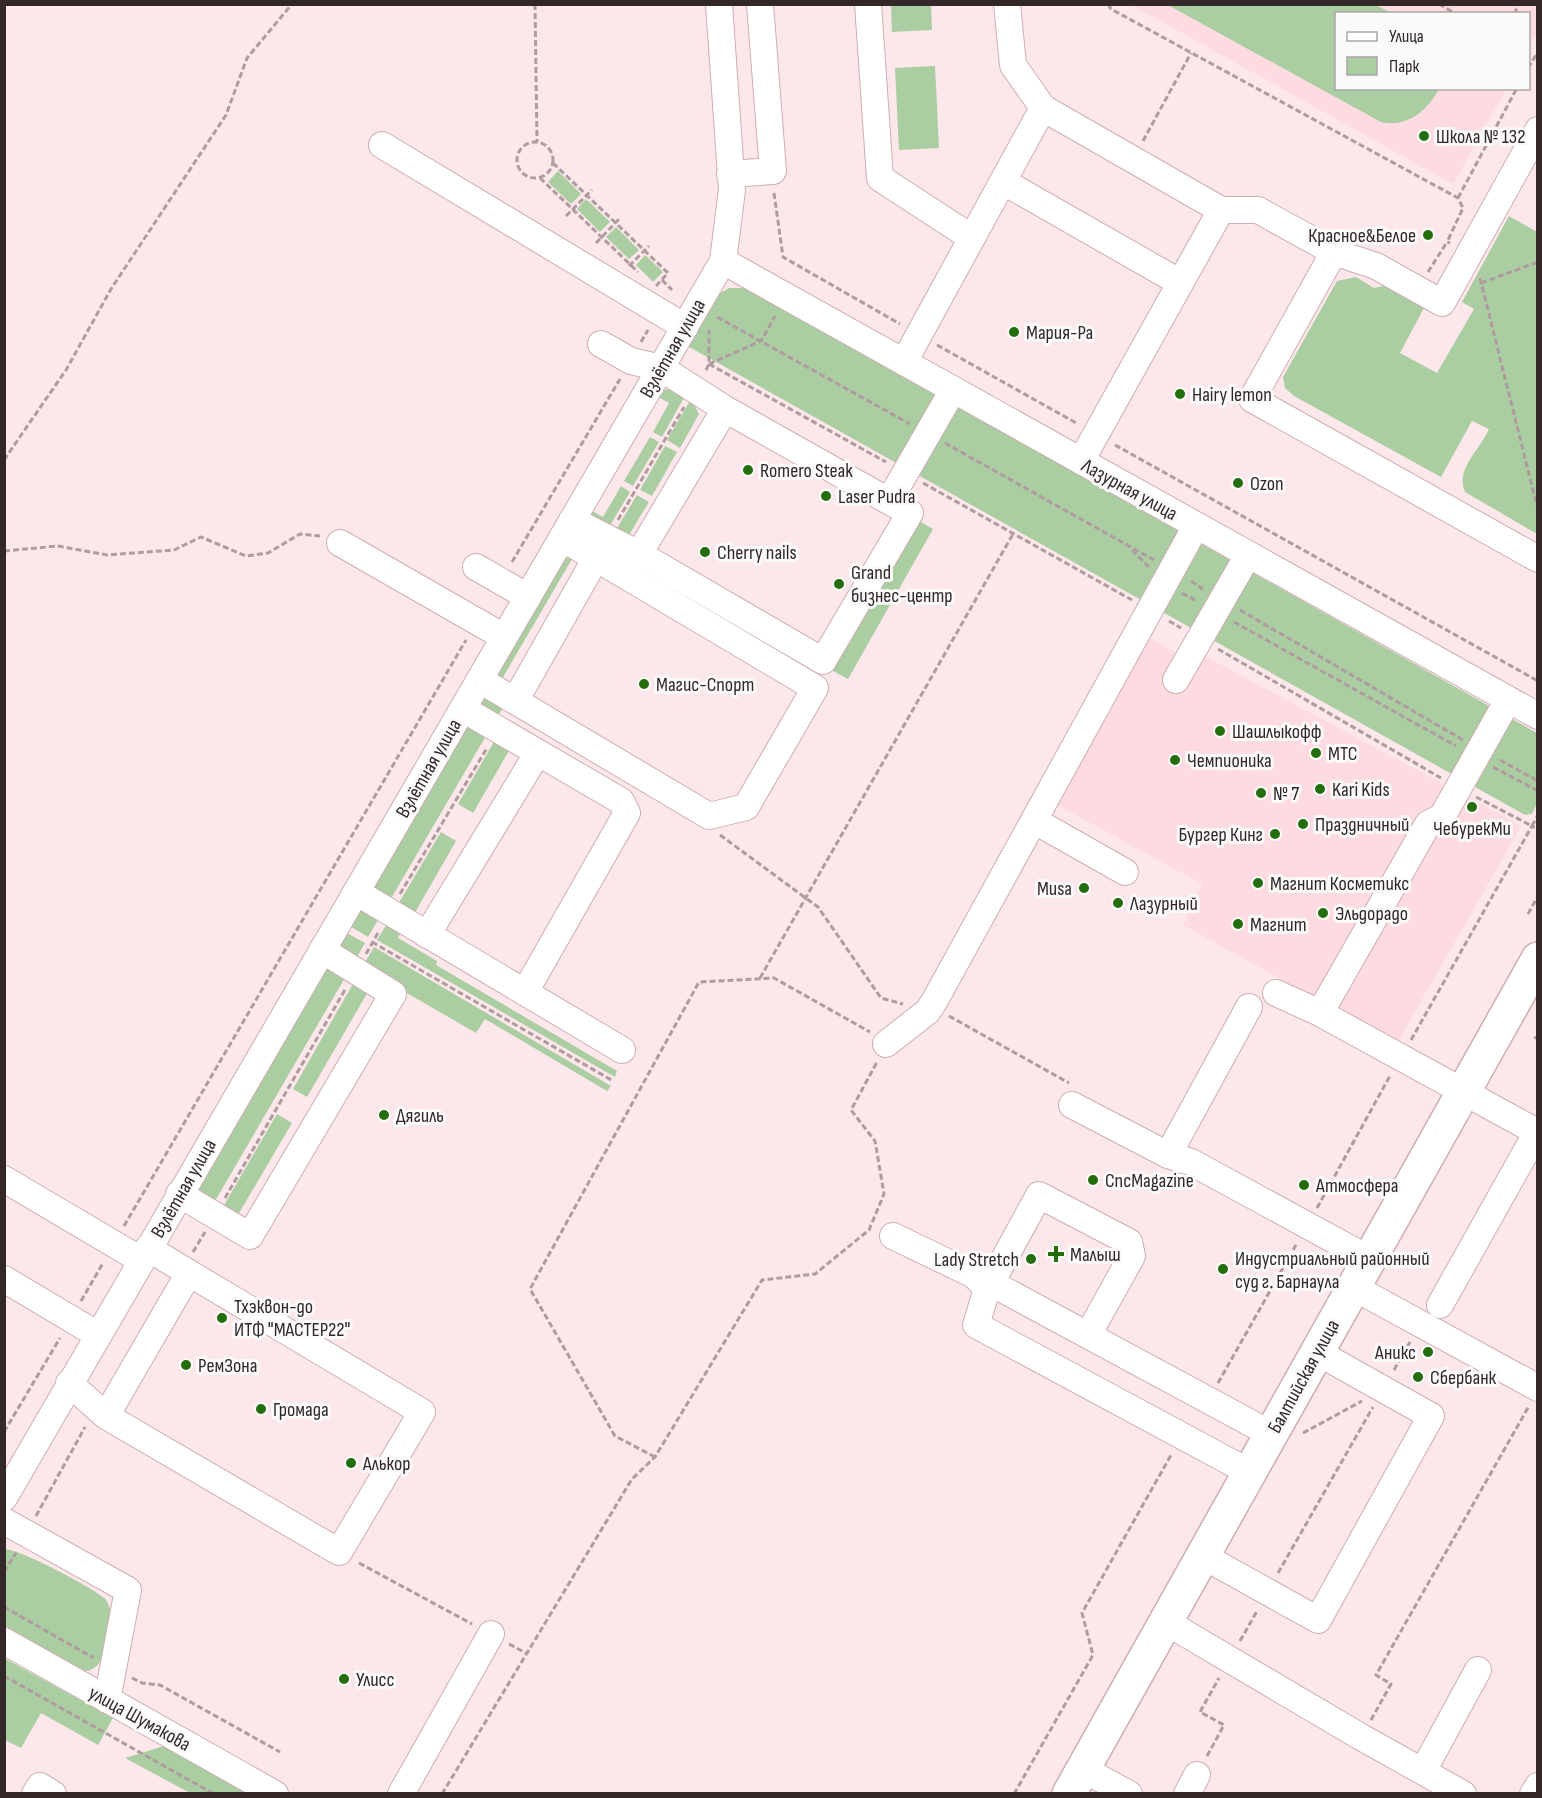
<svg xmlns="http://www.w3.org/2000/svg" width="1542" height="1798" viewBox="0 0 1542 1798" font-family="'Sofia Sans Condensed',sans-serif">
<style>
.built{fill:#fddbe0}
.green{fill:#aacda2}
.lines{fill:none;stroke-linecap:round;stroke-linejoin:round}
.minor-casing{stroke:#ceaeb2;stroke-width:28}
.major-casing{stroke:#ceaeb2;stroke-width:36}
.path{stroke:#ae9c9e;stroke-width:3;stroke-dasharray:6 3;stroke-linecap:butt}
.minor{stroke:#fff;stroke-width:26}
.major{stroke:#fff;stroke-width:33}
.poi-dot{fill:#246d0d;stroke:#fafafa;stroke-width:2}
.labels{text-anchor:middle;stroke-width:6;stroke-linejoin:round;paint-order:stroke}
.poi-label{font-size:20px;fill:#332728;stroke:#fafafa;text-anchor:start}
.street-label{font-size:20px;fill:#332728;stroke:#fafafa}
</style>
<rect width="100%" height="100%" fill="#fce7ea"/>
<g class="built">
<path d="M1132 5H1537V32L1529 48 1528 14H1336V88L1506 89 1453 184Z"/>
<path d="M1148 637 1182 656 1188 647 1521 826 1397 1043 1183 925 1202 884 1056 804Z"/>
</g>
<g class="green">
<path d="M891 5H931L932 30 892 32Z"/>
<path d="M1168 5H1375L1392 13 1336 14V88L1439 89C1427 111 1407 128 1381 122Z"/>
<path d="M935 66 939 148 899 150 895 68Z"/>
<path d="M558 171 581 194 571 204 548 182Z"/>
<path d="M586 199 610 222 600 232 577 209Z"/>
<path d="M1509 216 1537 232V534L1465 492C1455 469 1480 450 1489 429L1472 421 1441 477 1294 396 1285 388 1283 377 1337 281 1356 277 1374 288 1392 284 1425 306 1400 353 1437 373 1474 309 1462 302Z"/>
<path d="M616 227 639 250 629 259 606 237Z"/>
<path d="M645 255 663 272 653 282 636 265Z"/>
<path d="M729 288H747L1537 733V803L1532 814 1525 815 684 344 710 299Z"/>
<path d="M671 388 685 396 662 437 653 432 669 403 653 394Z"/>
<path d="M691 399 699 414 680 448 667 440Z"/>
<path d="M650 437 659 442 633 486 624 481Z"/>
<path d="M665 446 677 452 652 496 640 490Z"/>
<path d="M621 486 630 492 605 534 589 525 587 508 603 517Z"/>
<path d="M637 495 649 502 629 535 611 538Z"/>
<path d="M917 520 933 529 848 679 831 670Z"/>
<path d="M562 557 572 559 499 684 493 670Z"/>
<path d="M487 697 504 706 496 719 480 709 477 700Z"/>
<path d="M465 726 474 727 487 734 389 902 372 889Z"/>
<path d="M495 740 510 749 473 813 458 804Z"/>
<path d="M441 832 456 841 413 916 397 906Z"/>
<path d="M366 910 379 918 368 937 345 923 358 911Z"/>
<path d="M387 924 401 932 398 938 437 961 436 965 617 1071 615 1077 377 940Z"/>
<path d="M341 930 365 943 354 962 341 954 337 937Z"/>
<path d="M374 947 611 1086 607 1091 485 1019 476 1033 362 967Z"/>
<path d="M332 968 346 976 211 1208 194 1192 322 971Z"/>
<path d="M354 982 369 990 307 1097 293 1089Z"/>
<path d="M277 1114 292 1123 235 1220 220 1212Z"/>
<path d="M4 1549C20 1549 91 1587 104 1598 120 1613 110 1670 85 1671L5 1626Z"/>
<path d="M4 1658 113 1718 98 1745 41 1713 21 1748 5 1740Z"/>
<path d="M164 1746 246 1793H190L125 1758Z"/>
</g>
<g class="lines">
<g class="minor-casing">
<g id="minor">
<path d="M868 4 880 178 972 238"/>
<path d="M1007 4 1013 65 1043 108 1221 210H1258L1334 252 1376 266 1442 303 1538 130"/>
<path d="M382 145 685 327"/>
<path d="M730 174 773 171 760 4"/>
<path d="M1004 182 1179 282"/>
<path d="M1334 252 1252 399 1538 559"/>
<path d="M723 261 1538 716"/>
<path d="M904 362 1043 108"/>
<path d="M1081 461 1221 210"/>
<path d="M889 501 953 390"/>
<path d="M572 520 639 554 823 661 910 513 725 409 661 368 631 361 601 344"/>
<path d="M340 543 504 637"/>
<path d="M639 554 725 409"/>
<path d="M476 567 528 597"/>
<path d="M480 680 709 816 746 807 815 688 562 538"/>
<path d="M1176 680 1248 555"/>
<path d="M515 701 596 558"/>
<path d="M463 709 621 801 627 813 525 992"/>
<path d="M1035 821 1125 872"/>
<path d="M356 892 622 1050"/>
<path d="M427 935 537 754"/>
<path d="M1276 993 1320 1013 1537 1132 1440 1305"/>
<path d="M1320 1013 1428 824 1442 817 1508 700"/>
<path d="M886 1044 928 1011 935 1000 1196 526"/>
<path d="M1072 1105 1168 1155 1191 1162 1369 1259"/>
<path d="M1168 1155 1249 1007"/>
<path d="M4 1179 141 1260"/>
<path d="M179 1194 250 1236 393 994 322 950"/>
<path d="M893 1236 974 1275 987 1289 976 1325 1249 1472"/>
<path d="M148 1248 189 1273"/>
<path d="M4 1279 98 1335"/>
<path d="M991 1283 1039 1195 1129 1242 1132 1256 1088 1335"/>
<path d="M1353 1287 1538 1388"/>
<path d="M987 1289 991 1283 1271 1434"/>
<path d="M69 1383 106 1416 339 1552 422 1412 189 1273 106 1416"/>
<path d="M4 1498 723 261 732 190 719 4"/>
<path d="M4 1521 128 1590 107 1700"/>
<path d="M1203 1556 1318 1620 1431 1416 1317 1352"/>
<path d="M1166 1622 1361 1737 1463 1794"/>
<path d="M4 1641 275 1794"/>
<path d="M1083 1769 1129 1794"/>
<path d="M1423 1771 1478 1670"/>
<path d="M35 1794 40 1786 53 1794"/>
<path d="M401 1794 491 1634"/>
<path d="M1187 1794 1197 1775"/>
<path d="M1533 1794 1538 1786"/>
</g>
</g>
<g class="major-casing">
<path id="major" d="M1069 1794 1538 959"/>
</g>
<g class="path">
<path d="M535 4 537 142"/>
<path d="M1108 4 1111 9 1458 198 1463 208 1447 242 1450 243"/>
<path d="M1439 4 1456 14"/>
<path d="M1514 14 1519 4"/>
<path d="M1528 68 1538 52"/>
<path d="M1143 141 1191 53"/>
<circle cx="535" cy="160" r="18"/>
<path d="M553 163 668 273 656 286"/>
<path d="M540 178 638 272"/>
<path d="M774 193 783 257 900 324"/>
<path d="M1458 198 1517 88"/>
<path d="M566 216 592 190"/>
<path d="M596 243 620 218"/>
<path d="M629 266 649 246"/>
<path d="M1428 272 1447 242"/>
<path d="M1480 278 1538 510"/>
<path d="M662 280 672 290"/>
<path d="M1481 283 1538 262"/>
<path d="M717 317 910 424"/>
<path d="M641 342 648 330"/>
<path d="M937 345 1078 424"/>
<path d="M709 364 886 462"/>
<path d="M709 364 761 341 775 316"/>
<path d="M706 370 709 364V330"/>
<path d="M945 443 1154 560"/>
<path d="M1115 445 1538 681"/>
<path d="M4 460 66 370 111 289 226 115 247 58 292 4"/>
<path d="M923 483 1132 600"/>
<path d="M618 520 684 407"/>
<path d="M1132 550 1149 567"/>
<path d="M4 551 58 546 107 555 174 550 201 537 246 556 268 553 300 534 320 536"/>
<path d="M512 562 620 379"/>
<path d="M1191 581 1203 589"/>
<path d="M1182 593 1197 601"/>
<path d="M1240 610 1463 740"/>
<path d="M1169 621 1181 628"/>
<path d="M1234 622 1456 746"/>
<path d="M1218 649 1441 778"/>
<path d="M1500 760 1538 781"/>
<path d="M1493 767 1538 791"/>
<path d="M1476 797 1532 826 1538 815"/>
<path d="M720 835 818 907 881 998 903 1004"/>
<path d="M400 894 487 748"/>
<path d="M1528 914 1538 896"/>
<path d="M372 942 613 1081"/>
<path d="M366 954 379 931"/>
<path d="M760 978 1013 534"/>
<path d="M949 1016 1069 1083"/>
<path d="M1534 1037 1538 1039"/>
<path d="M1411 1040 1532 826 1538 830"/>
<path d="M225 1198 346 988"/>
<path d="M1317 1208 1391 1074"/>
<path d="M124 1226 466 640"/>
<path d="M193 1252 205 1232"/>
<path d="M81 1301 103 1263"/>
<path d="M1394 1370 1410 1342"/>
<path d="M1218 1383 1296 1245"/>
<path d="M4 1432 60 1338"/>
<path d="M1303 1433 1362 1401"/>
<path d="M655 1457 615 1436 530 1289 699 982 774 978 870 1032"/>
<path d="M36 1516 85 1427"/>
<path d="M359 1563 472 1624"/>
<path d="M4 1572 16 1553"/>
<path d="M1278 1573 1373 1407"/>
<path d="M4 1607 94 1658"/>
<path d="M1240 1641 1257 1611"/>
<path d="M509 1644 526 1653"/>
<path d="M4 1676 214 1794"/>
<path d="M132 1678 142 1683 160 1685 280 1752"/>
<path d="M1371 1720 1391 1684 1376 1675 1529 1406"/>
<path d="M1207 1756 1224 1725 1200 1712 1219 1678"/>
<path d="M442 1794 632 1479 655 1457 762 1280 815 1274 869 1230 884 1194 875 1141 851 1110 877 1062"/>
<path d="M1014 1794 1093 1655 1082 1613 1171 1455"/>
</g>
<use href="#minor" class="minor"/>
<use href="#major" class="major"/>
</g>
<g class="poi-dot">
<circle cx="1424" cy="136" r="6"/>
<circle cx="1428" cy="235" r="6"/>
<circle cx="1014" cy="332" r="6"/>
<circle cx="1180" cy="394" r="6"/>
<circle cx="748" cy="470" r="6"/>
<circle cx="1238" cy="483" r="6"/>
<circle cx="826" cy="496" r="6"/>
<circle cx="705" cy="552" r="6"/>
<circle cx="839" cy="584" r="6"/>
<circle cx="644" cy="684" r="6"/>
<circle cx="1220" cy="731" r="6"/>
<circle cx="1316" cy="753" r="6"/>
<circle cx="1175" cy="760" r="6"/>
<circle cx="1320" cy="789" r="6"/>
<circle cx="1261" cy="793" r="6"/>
<circle cx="1472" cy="807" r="6"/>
<circle cx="1303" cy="824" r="6"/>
<circle cx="1275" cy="834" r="6"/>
<circle cx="1258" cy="883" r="6"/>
<circle cx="1084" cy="888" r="6"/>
<circle cx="1118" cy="903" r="6"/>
<circle cx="1323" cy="913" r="6"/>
<circle cx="1238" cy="924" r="6"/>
<circle cx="384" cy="1115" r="6"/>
<circle cx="1093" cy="1180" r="6"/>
<circle cx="1304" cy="1185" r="6"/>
<path d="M1053 1245h6v6h6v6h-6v6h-6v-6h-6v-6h6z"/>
<circle cx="1031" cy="1259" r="6"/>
<circle cx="1223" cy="1269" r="6"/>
<circle cx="222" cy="1318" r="6"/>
<circle cx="1428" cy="1352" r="6"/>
<circle cx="186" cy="1365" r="6"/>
<circle cx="1418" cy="1377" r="6"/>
<circle cx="261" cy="1409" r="6"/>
<circle cx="351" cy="1463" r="6"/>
<circle cx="344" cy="1679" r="6"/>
</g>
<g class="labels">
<g class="poi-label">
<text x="1436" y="143">Школа № 132</text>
<text x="1416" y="242" text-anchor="end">Красное&amp;Белое</text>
<text x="1026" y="339">Мария-Ра</text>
<text x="1192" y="401">Hairy lemon</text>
<text x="760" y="477">Romero Steak</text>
<text x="1250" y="490">Ozon</text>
<text x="838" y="503">Laser Pudra</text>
<text x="717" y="559">Cherry nails</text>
<text x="851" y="579">Grand<tspan x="851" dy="23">бизнес-центр</tspan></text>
<text x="656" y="691">Магис-Спорт</text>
<text x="1232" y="738">Шашлыкофф</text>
<text x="1328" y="760">МТС</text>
<text x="1187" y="767">Чемпионика</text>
<text x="1332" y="796">Kari Kids</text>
<text x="1273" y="800">№ 7</text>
<text x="1315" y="831">Праздничный</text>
<text x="1472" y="835" text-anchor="middle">ЧебурекМи</text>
<text x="1263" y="841" text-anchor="end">Бургер Кинг</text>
<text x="1270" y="890">Магнит Косметикс</text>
<text x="1072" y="895" text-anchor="end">Musa</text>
<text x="1130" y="910">Лазурный</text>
<text x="1335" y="920">Эльдорадо</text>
<text x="1250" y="931">Магнит</text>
<text x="396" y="1122">Дягиль</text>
<text x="1105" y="1187">CncMagazine</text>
<text x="1316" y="1192">Атмосфера</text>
<text x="1070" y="1261">Малыш</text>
<text x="1235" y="1265">Индустриальный районный<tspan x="1235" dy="23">суд г. Барнаула</tspan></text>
<text x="1019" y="1266" text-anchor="end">Lady Stretch</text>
<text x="234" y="1313">Тхэквон-до<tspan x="234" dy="23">ИТФ "МАСТЕР22"</tspan></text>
<text x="1416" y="1359" text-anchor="end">Аникс</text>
<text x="198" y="1372">РемЗона</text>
<text x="1430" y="1384">Сбербанк</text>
<text x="273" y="1416">Громада</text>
<text x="363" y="1470">Алькор</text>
<text x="356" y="1686">Улисс</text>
</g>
<g class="street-label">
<text transform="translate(672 348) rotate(-60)" y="7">Взлётная улица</text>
<text transform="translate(1130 489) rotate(29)" y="7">Лазурная улица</text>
<text transform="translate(428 768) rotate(-60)" y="7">Взлётная улица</text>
<text transform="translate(183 1188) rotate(-60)" y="7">Взлётная улица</text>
<text transform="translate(1303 1376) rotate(-61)" y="7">Балтийская улица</text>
<text transform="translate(140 1718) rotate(29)" y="7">улица Шумакова</text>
</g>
</g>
<rect width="1542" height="1798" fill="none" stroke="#332728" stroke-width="12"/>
<rect x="1335" y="12" width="195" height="78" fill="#fafafa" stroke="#aaa6a6" stroke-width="1.5"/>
<rect x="1347" y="32" width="30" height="9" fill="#ffffff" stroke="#aaa6a6" stroke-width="1.5"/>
<text x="1389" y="42" font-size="18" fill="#332728">Улица</text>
<rect x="1347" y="57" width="30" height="18" fill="#aacda2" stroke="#aaa6a6" stroke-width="1.5"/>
<text x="1389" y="72" font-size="18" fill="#332728">Парк</text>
</svg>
